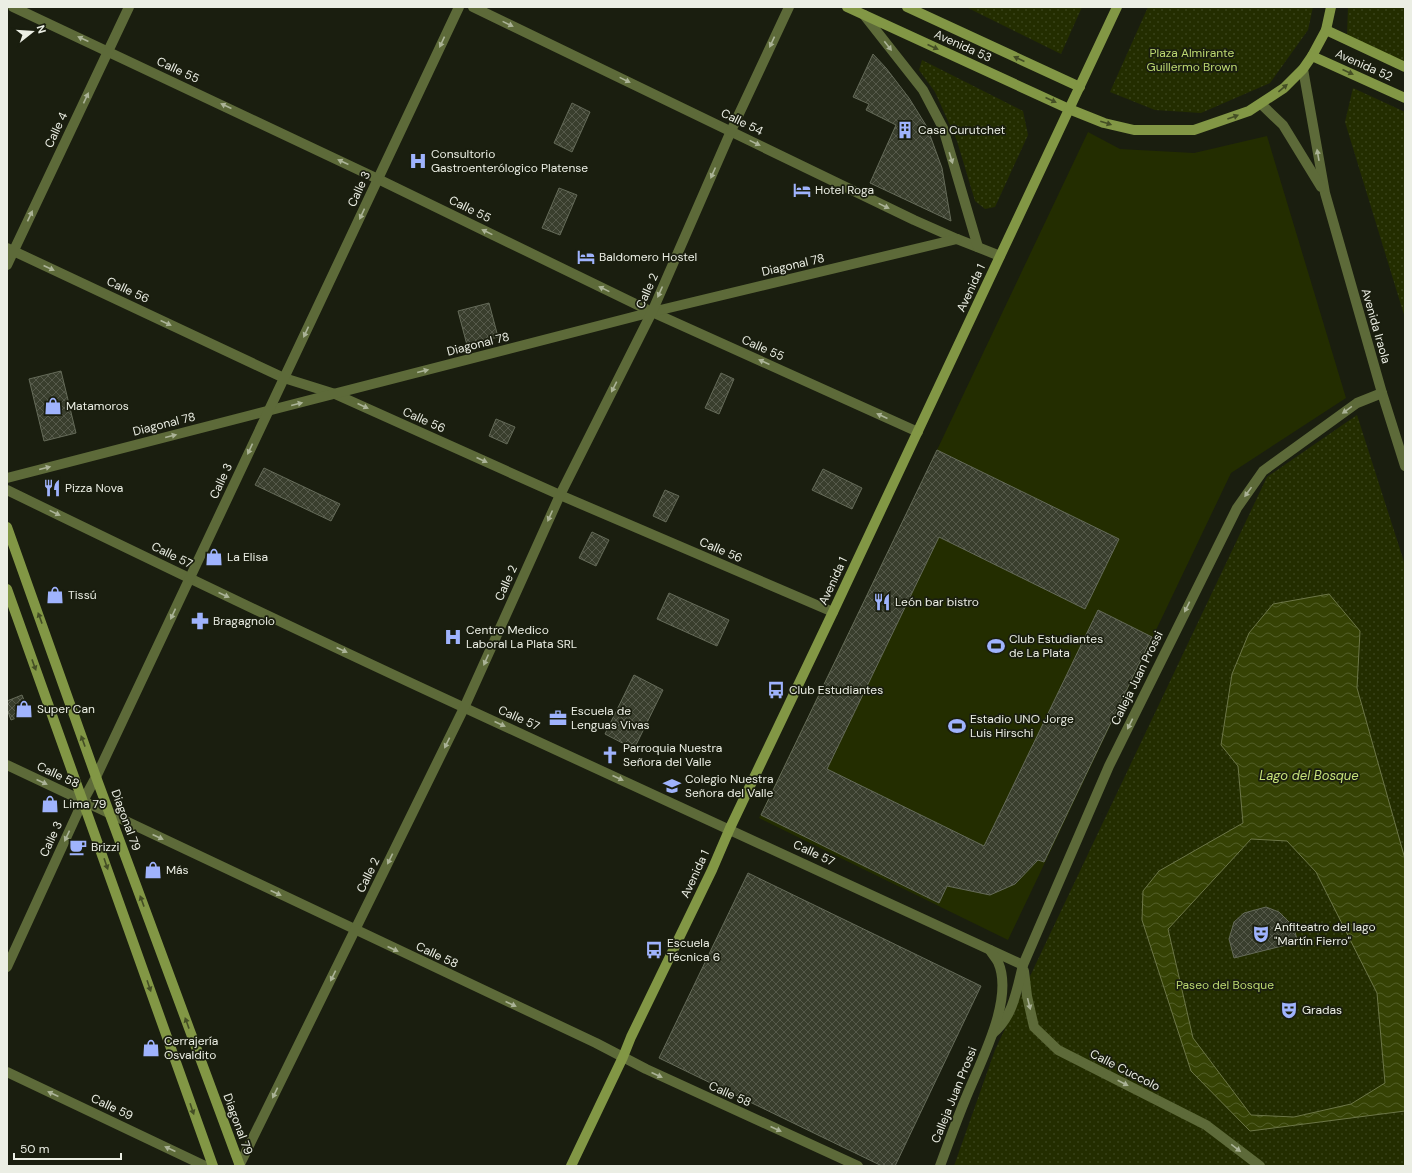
<svg xmlns="http://www.w3.org/2000/svg" width="1412" height="1173" viewBox="0 0 1412 1173" font-family="'DM Sans',sans-serif">
<style>
.green{fill:url(#green-dots)}
.pitch{fill:#232d00}
.water{fill:url(#water-waves);stroke:#6c7647;fill-rule:evenodd}
.building{fill:url(#building-cross-hatch);stroke:#656b59}
.lines{fill:none;stroke-linecap:round;stroke-linejoin:round}
.street{stroke:#5d6a39;stroke-width:10}
.secondary{stroke:#829745;stroke-width:10}
.oneway{fill:#abb397}
.oneway2{fill:#444e25}
.labels{text-anchor:middle;stroke-width:3.5;stroke-linejoin:round;paint-order:stroke}
.street-label{font-size:12px;fill:#ebeee4;stroke:#1a1e0f}
.park-label{font-size:12px;fill:#bcd871;stroke:#1a1e0f}
.poi-label{font-size:12px;fill:#ebeee4;stroke:#1a1e0f;text-anchor:start}
.water-label{font-size:13px;font-style:italic;fill:#c6e27a;stroke:#1a1e0f}
</style>
<defs>
<pattern id="green-dots" width="8" height="8" patternUnits="userSpaceOnUse"><rect width="8" height="8" fill="#232d00"/><path d="M2 2h.1M6 6h.1" fill="none" stroke="#384219" stroke-width="1.8" stroke-linecap="round"/></pattern>
<pattern id="water-waves" width="16" height="10" patternUnits="userSpaceOnUse"><rect width="16" height="10" fill="#354204"/><path d="M0 5q4-4 8 0t8 0" fill="none" stroke="#525e28"/></pattern>
<pattern id="building-cross-hatch" width="8" height="8" patternUnits="userSpaceOnUse"><rect width="8" height="8" fill="#393e2d"/><path d="M0 0l8 8M0 8l8-8" fill="none" stroke="#565a4b"/></pattern>
</defs>
<rect width="100%" height="100%" fill="#1a1e0f"/>
<g class="green">
<path d="M966 7H1082L1061 54Z"/>
<path d="M1148 7H1313L1308 30 1270 83 1201 113 1155 110 1110 92Z"/>
<path d="M1348 7H1405V62L1347 36Z"/>
<path d="M922 60 1023 111 1028 135 995 207 985 209 975 201 957 141 935 92 919 70Z"/>
<path d="M1353 88 1405 112V318L1345 122Z"/>
<path d="M1357 415 1405 565V1166H954L995 1050 1267 477Z"/>
</g>
<path class="pitch" d="M1088 132 1120 149 1194 153 1267 136 1346 398 1231 473 1008 940 759 818 937 450Z"/>
<path class="water" d="M1329 594 1360 631 1357 688 1405 859V1111L1250 1131 1191 1071 1142 920 1143 891 1159 871 1243 823 1238 766 1221 745 1232 674 1249 633 1273 604ZM1251 839 1287 841 1316 872 1377 993 1385 1083 1351 1104 1294 1117 1251 1115 1193 1038 1168 929Z"/>
<g class="building">
<path d="M873 54 886 68 909 98 927 127 942 168 951 221 870 183 896 125 866 110 869 104 853 97Z"/>
<path d="M572 103 590 112 572 152 554 143Z"/>
<path d="M559 188 577 195 560 235 542 228Z"/>
<path d="M489 303 498 337 467 345 458 311Z"/>
<path d="M61 371 76 433 44 441 29 379Z"/>
<path d="M721 373 734 379 719 414 705 408Z"/>
<path d="M496 419 515 427 507 444 489 436Z"/>
<path d="M937 450 1119 539 1085 609 939 537 827 769 984 846 1098 610 1152 637 1044 862 1038 860 1015 884 990 895 947 886 939 903 761 815Z"/>
<path d="M264 468 340 504 331 521 255 485Z"/>
<path d="M823 469 862 488 852 509 812 490Z"/>
<path d="M665 490 679 496 666 522 653 516Z"/>
<path d="M592 532 609 540 596 566 579 558Z"/>
<path d="M669 593 729 620 717 646 657 619Z"/>
<path d="M634 675 663 690 634 749 605 734Z"/>
<path d="M22 695 29 713 11 720 7 709V701Z"/>
<path d="M748 873 981 986 895 1166H882L659 1058Z"/>
<path d="M1266 907 1279 912 1293 926 1298 942 1234 958 1229 939 1234 922 1244 913Z"/>
</g>
<g class="lines">
<g class="street">
<path d="M13 7 378 179 652 312 918 432"/>
<path d="M473 7 914 220 957 239 1000 256"/>
<path d="M864 15 923 90 943 128 978 247"/>
<path d="M1303 69 1325 193 1382 393 1405 466"/>
<path d="M1261 104 1283 125 1321 187"/>
<path d="M7 248 284 378 335 394 560 495 833 612"/>
<path d="M7 265 129 7"/>
<path d="M7 478 652 312 957 239"/>
<path d="M7 490C159 564 311 637 465 708 651 794 838 878 1023 965"/>
<path d="M7 765 596 1043 646 1069 858 1166"/>
<path d="M7 967 83 801 96 777 459 7"/>
<path d="M1024 971 1027 996 1034 1027 1058 1050 1206 1125 1260 1166"/>
<path d="M993 1033C1013 1017 1017 989 1023 965L1109 766 1237 508 1263 471 1357 403 1382 393"/>
<path d="M7 1072 205 1166"/>
<path d="M239 1166 464 708 560 495 652 312 731 131 789 7"/>
<path d="M940 1166C948 1144 956 1122 965 1100 979 1064 1015 1000 998 962 996 958 992 954 990 950"/>
</g>
<g class="secondary">
<path d="M847 7 1069 109 1104 123 1134 130H1194L1249 111 1284 88 1303 69 1312 56 1326 30 1331 7"/>
<path d="M907 7 1080 87"/>
<path d="M1326 30 1405 67"/>
<path d="M1312 56 1405 98"/>
<path d="M7 527 96 777 240 1166"/>
<path d="M7 589 213 1166"/>
<path d="M571 1166 623 1057 631 1037 712 870 730 828 833 612 1117 7"/>
</g>
</g>
<defs><path id="oneway-solid" d="M-6-.8H1V-3.2L6.5 0L1 3.2V.8H-6Z"/></defs>
<g class="oneway">
<use href="#oneway-solid" transform="translate(508 24) rotate(26)"/>
<use href="#oneway-solid" transform="translate(83 39) rotate(-155)"/>
<use href="#oneway-solid" transform="translate(442 42) rotate(115)"/>
<use href="#oneway-solid" transform="translate(772 42) rotate(115)"/>
<use href="#oneway-solid" transform="translate(888 46) rotate(52)"/>
<use href="#oneway-solid" transform="translate(625 80) rotate(26)"/>
<use href="#oneway-solid" transform="translate(86 98) rotate(-65)"/>
<use href="#oneway-solid" transform="translate(226 106) rotate(-155)"/>
<use href="#oneway-solid" transform="translate(755 143) rotate(26)"/>
<use href="#oneway-solid" transform="translate(1318 155) rotate(-100)"/>
<use href="#oneway-solid" transform="translate(951 158) rotate(73)"/>
<use href="#oneway-solid" transform="translate(343 162) rotate(-155)"/>
<use href="#oneway-solid" transform="translate(713 173) rotate(114)"/>
<use href="#oneway-solid" transform="translate(884 206) rotate(26)"/>
<use href="#oneway-solid" transform="translate(362 214) rotate(115)"/>
<use href="#oneway-solid" transform="translate(30 216) rotate(-65)"/>
<use href="#oneway-solid" transform="translate(487 232) rotate(-154)"/>
<use href="#oneway-solid" transform="translate(49 268) rotate(25)"/>
<use href="#oneway-solid" transform="translate(604 289) rotate(-154)"/>
<use href="#oneway-solid" transform="translate(660 292) rotate(114)"/>
<use href="#oneway-solid" transform="translate(166 323) rotate(25)"/>
<use href="#oneway-solid" transform="translate(306 332) rotate(115)"/>
<use href="#oneway-solid" transform="translate(764 362) rotate(-156)"/>
<use href="#oneway-solid" transform="translate(423 371) rotate(-14)"/>
<use href="#oneway-solid" transform="translate(614 387) rotate(117)"/>
<use href="#oneway-solid" transform="translate(297 404) rotate(-14)"/>
<use href="#oneway-solid" transform="translate(363 406) rotate(24)"/>
<use href="#oneway-solid" transform="translate(1347 410) rotate(144)"/>
<use href="#oneway-solid" transform="translate(882 416) rotate(-156)"/>
<use href="#oneway-solid" transform="translate(171 436) rotate(-14)"/>
<use href="#oneway-solid" transform="translate(250 449) rotate(115)"/>
<use href="#oneway-solid" transform="translate(482 460) rotate(24)"/>
<use href="#oneway-solid" transform="translate(45 468) rotate(-14)"/>
<use href="#oneway-solid" transform="translate(1248 492) rotate(126)"/>
<use href="#oneway-solid" transform="translate(55 513) rotate(26)"/>
<use href="#oneway-solid" transform="translate(550 516) rotate(114)"/>
<use href="#oneway-solid" transform="translate(224 595) rotate(25)"/>
<use href="#oneway-solid" transform="translate(1187 607) rotate(116)"/>
<use href="#oneway-solid" transform="translate(173 614) rotate(115)"/>
<use href="#oneway-solid" transform="translate(342 650) rotate(25)"/>
<use href="#oneway-solid" transform="translate(486 660) rotate(114)"/>
<use href="#oneway-solid" transform="translate(500 724) rotate(24)"/>
<use href="#oneway-solid" transform="translate(1130 724) rotate(116)"/>
<use href="#oneway-solid" transform="translate(447 743) rotate(116)"/>
<use href="#oneway-solid" transform="translate(618 778) rotate(24)"/>
<use href="#oneway-solid" transform="translate(42 782) rotate(25)"/>
<use href="#oneway-solid" transform="translate(67 836) rotate(115)"/>
<use href="#oneway-solid" transform="translate(158 837) rotate(25)"/>
<use href="#oneway-solid" transform="translate(390 859) rotate(116)"/>
<use href="#oneway-solid" transform="translate(276 893) rotate(25)"/>
<use href="#oneway-solid" transform="translate(393 949) rotate(25)"/>
<use href="#oneway-solid" transform="translate(333 976) rotate(116)"/>
<use href="#oneway-solid" transform="translate(511 1004) rotate(25)"/>
<use href="#oneway-solid" transform="translate(1029 1004) rotate(76)"/>
<use href="#oneway-solid" transform="translate(657 1075) rotate(24)"/>
<use href="#oneway-solid" transform="translate(1123 1083) rotate(27)"/>
<use href="#oneway-solid" transform="translate(275 1093) rotate(116)"/>
<use href="#oneway-solid" transform="translate(53 1094) rotate(-155)"/>
<use href="#oneway-solid" transform="translate(776 1129) rotate(24)"/>
<use href="#oneway-solid" transform="translate(1236 1148) rotate(37)"/>
<use href="#oneway-solid" transform="translate(170 1149) rotate(-155)"/>
</g>
<g class="oneway2">
<use href="#oneway-solid" transform="translate(933 47) rotate(24)"/>
<use href="#oneway-solid" transform="translate(1019 59) rotate(-155)"/>
<use href="#oneway-solid" transform="translate(1348 72) rotate(24)"/>
<use href="#oneway-solid" transform="translate(1283 88) rotate(-40)"/>
<use href="#oneway-solid" transform="translate(1051 100) rotate(24)"/>
<use href="#oneway-solid" transform="translate(1233 117) rotate(-20)"/>
<use href="#oneway-solid" transform="translate(1106 123) rotate(17)"/>
<use href="#oneway-solid" transform="translate(40 618) rotate(-110)"/>
<use href="#oneway-solid" transform="translate(34 665) rotate(70)"/>
<use href="#oneway-solid" transform="translate(83 741) rotate(-110)"/>
<use href="#oneway-solid" transform="translate(106 864) rotate(71)"/>
<use href="#oneway-solid" transform="translate(142 901) rotate(-110)"/>
<use href="#oneway-solid" transform="translate(149 986) rotate(71)"/>
<use href="#oneway-solid" transform="translate(187 1023) rotate(-110)"/>
<use href="#oneway-solid" transform="translate(192 1109) rotate(71)"/>
</g>
<defs>
<g id="building-bare" transform="scale(1.38)"><path d="M-4-6H4V6H1V3H-1V6H-4ZM-2.5-4.3h1.7v1.8h-1.7ZM.8-4.3h1.7v1.8H.8ZM-2.5-1h1.7V.8h-1.7ZM.8-1h1.7V.8H.8Z" fill="#9fb3fd" stroke="#1a1e0f" stroke-width="2.5" paint-order="stroke"/></g>
<g id="hospital-bare" transform="scale(1.38)"><path d="M-5-5h3v3.5h4V-5h3V5h-3V1.5h-4V5h-3Z" fill="#9fb3fd" stroke="#1a1e0f" stroke-width="2.5" paint-order="stroke"/></g>
<g id="hotel-bare" transform="scale(1.38)"><path d="M-6-4.5h1.5V1H6V5H4.5V3h-9V5H-6ZM-4 0a1.8 1.8 0 1 1 3.6 0ZM.5 0V-2.5h3Q6-2.5 6 0Z" fill="#9fb3fd" stroke="#1a1e0f" stroke-width="2.5" paint-order="stroke"/></g>
<g id="shop-bare" transform="scale(1.38)"><path d="M-5-2.5h2.3a2.7 3.5 0 0 1 5.4 0H5L5.5 6h-11ZM-1.5-2.5h3a1.5 2.3 0 0 0-3 0Z" fill="#9fb3fd" stroke="#1a1e0f" stroke-width="2.5" paint-order="stroke"/></g>
<g id="restaurant-bare" transform="scale(1.38)"><path d="M-5-6h1v4h1v-4h1v4h1v-4h1v5L-1.5 .5V6h-2V.5L-5-1ZM5-6V6H3V1.5H1.5Q1.5-4 5-6Z" fill="#9fb3fd" stroke="#1a1e0f" stroke-width="2.5" paint-order="stroke"/></g>
<g id="pharmacy-bare" transform="scale(1.38)"><path d="M-2-6h4v4h4v4h-4v4h-4v-4h-4v-4h4Z" fill="#9fb3fd" stroke="#1a1e0f" stroke-width="2.5" paint-order="stroke"/></g>
<g id="stadium-bare" transform="scale(1.38)"><path d="M0-5a6.5 5 0 1 0 0 10a6.5 5 0 1 0 0-10ZM-3.5-1.8h7v3.6h-7Z" fill="#9fb3fd" stroke="#1a1e0f" stroke-width="2.5" paint-order="stroke"/></g>
<g id="bus-bare" transform="scale(1.38)"><path d="M-5-6H5V4H4V6H2V4H-2V6H-4V4H-5ZM-3.5-4V0h7V-4ZM-3.5 1.2v1.5H-2V1.2ZM2 1.2v1.5H3.5V1.2Z" fill="#9fb3fd" stroke="#1a1e0f" stroke-width="2.5" paint-order="stroke"/></g>
<g id="office-bare" transform="scale(1.38)"><path d="M-6-3h4V-5.5h4V-3h4V5H-6ZM-1-4.5V-3h2v-1.5ZM-6 0V1H6V0Z" fill="#9fb3fd" stroke="#1a1e0f" stroke-width="2.5" paint-order="stroke"/></g>
<g id="church-bare" transform="scale(1.38)"><path d="M-1.2-6h2.4v3.5h3.3v2.4h-3.3V6h-2.4V-.1h-3.3v-2.4h3.3Z" fill="#9fb3fd" stroke="#1a1e0f" stroke-width="2.5" paint-order="stroke"/></g>
<g id="school-bare" transform="scale(1.38)"><path d="M0-5L7-2L0 1L-7-2ZM-4 1L0 2.5L4 1V4Q0 6-4 4Z" fill="#9fb3fd" stroke="#1a1e0f" stroke-width="2.5" paint-order="stroke"/></g>
<g id="cafe-bare" transform="scale(1.38)"><path d="M-5.5-4.5H6V0H3Q3 3.5 0 3.5H-2.5Q-5.5 3.5-5.5 0ZM3-3.2v2h1.7v-2ZM-6 4.5H4V6H-6Z" fill="#9fb3fd" stroke="#1a1e0f" stroke-width="2.5" paint-order="stroke"/></g>
<g id="theatre-bare" transform="scale(1.38)"><path d="M-5-5.5Q0-4 5-5.5V0Q5 5 0 6Q-5 5-5 0ZM-3.3-2.5H-1v1.5H-3.3ZM1-2.5H3.3v1.5H1ZM-2.8 1Q0 5.5 2.8 1Z" fill="#9fb3fd" stroke="#1a1e0f" stroke-width="2.5" paint-order="stroke"/></g>
</defs>
<g fill-rule="evenodd">
<use href="#building-bare" x="905" y="130"/>
<use href="#hospital-bare" x="418" y="161"/>
<use href="#hotel-bare" x="802" y="190"/>
<use href="#hotel-bare" x="586" y="257"/>
<use href="#shop-bare" x="53" y="406"/>
<use href="#restaurant-bare" x="52" y="488"/>
<use href="#shop-bare" x="214" y="557"/>
<use href="#shop-bare" x="55" y="595"/>
<use href="#restaurant-bare" x="882" y="602"/>
<use href="#pharmacy-bare" x="200" y="621"/>
<use href="#hospital-bare" x="453" y="637"/>
<use href="#stadium-bare" x="996" y="646"/>
<use href="#bus-bare" x="776" y="690"/>
<use href="#shop-bare" x="24" y="709"/>
<use href="#office-bare" x="558" y="718"/>
<use href="#stadium-bare" x="957" y="726"/>
<use href="#church-bare" x="610" y="755"/>
<use href="#school-bare" x="672" y="786"/>
<use href="#shop-bare" x="50" y="804"/>
<use href="#cafe-bare" x="78" y="847"/>
<use href="#shop-bare" x="153" y="870"/>
<use href="#theatre-bare" x="1261" y="934"/>
<use href="#bus-bare" x="654" y="950"/>
<use href="#theatre-bare" x="1289" y="1010"/>
<use href="#shop-bare" x="151" y="1048"/>
</g>
<g class="labels">
<g class="street-label">
<text transform="translate(963 46) rotate(24)" y="4">Avenida 53</text>
<text transform="translate(1364 65) rotate(24)" y="4">Avenida 52</text>
<text transform="translate(178 70) rotate(25)" y="4">Calle 55</text>
<text transform="translate(742 122) rotate(26)" y="4">Calle 54</text>
<text transform="translate(56 130) rotate(-65)" y="4">Calle 4</text>
<text transform="translate(359 189) rotate(-65)" y="4">Calle 3</text>
<text transform="translate(470 209) rotate(26)" y="4">Calle 55</text>
<text transform="translate(793 265) rotate(-13)" y="4">Diagonal 78</text>
<text transform="translate(971 288) rotate(-65)" y="4">Avenida 1</text>
<text transform="translate(128 290) rotate(25)" y="4">Calle 56</text>
<text transform="translate(647 291) rotate(-66)" y="4">Calle 2</text>
<text transform="translate(1376 326) rotate(74)" y="4">Avenida Iraola</text>
<text transform="translate(478 344) rotate(-14)" y="4">Diagonal 78</text>
<text transform="translate(763 348) rotate(24)" y="4">Calle 55</text>
<text transform="translate(424 420) rotate(24)" y="4">Calle 56</text>
<text transform="translate(164 424) rotate(-14)" y="4">Diagonal 78</text>
<text transform="translate(221 481) rotate(-65)" y="4">Calle 3</text>
<text transform="translate(721 550) rotate(23)" y="4">Calle 56</text>
<text transform="translate(172 555) rotate(26)" y="4">Calle 57</text>
<text transform="translate(833 581) rotate(-65)" y="4">Avenida 1</text>
<text transform="translate(506 583) rotate(-66)" y="4">Calle 2</text>
<text transform="translate(1137 678) rotate(-64)" y="4">Calleja Juan Prossi</text>
<text transform="translate(519 718) rotate(24)" y="4">Calle 57</text>
<text transform="translate(58 775) rotate(25)" y="4">Calle 58</text>
<text transform="translate(126 820) rotate(70)" y="4">Diagonal 79</text>
<text transform="translate(51 839) rotate(-65)" y="4">Calle 3</text>
<text transform="translate(814 853) rotate(25)" y="4">Calle 57</text>
<text transform="translate(695 874) rotate(-65)" y="4">Avenida 1</text>
<text transform="translate(368 875) rotate(-64)" y="4">Calle 2</text>
<text transform="translate(437 955) rotate(25)" y="4">Calle 58</text>
<text transform="translate(1125 1070) rotate(27)" y="4">Calle Cuccolo</text>
<text transform="translate(730 1094) rotate(24)" y="4">Calle 58</text>
<text transform="translate(954 1095) rotate(-68)" y="4">Calleja Juan Prossi</text>
<text transform="translate(112 1107) rotate(25)" y="4">Calle 59</text>
<text transform="translate(238 1124) rotate(70)" y="4">Diagonal 79</text>
</g>
<g class="park-label">
<text x="1192" y="57">Plaza Almirante<tspan x="1192" dy="14">Guillermo Brown</tspan></text>
<text x="1225" y="989">Paseo del Bosque</text>
</g>
<g class="poi-label">
<text x="918" y="134">Casa Curutchet</text>
<text x="431" y="158">Consultorio<tspan x="431" dy="14">Gastroenterólogico Platense</tspan></text>
<text x="815" y="194">Hotel Roga</text>
<text x="599" y="261">Baldomero Hostel</text>
<text x="66" y="410">Matamoros</text>
<text x="65" y="492">Pizza Nova</text>
<text x="227" y="561">La Elisa</text>
<text x="68" y="599">Tissú</text>
<text x="895" y="606">León bar bistro</text>
<text x="213" y="625">Bragagnolo</text>
<text x="466" y="634">Centro Medico<tspan x="466" dy="14">Laboral La Plata SRL</tspan></text>
<text x="1009" y="643">Club Estudiantes<tspan x="1009" dy="14">de La Plata</tspan></text>
<text x="789" y="694">Club Estudiantes</text>
<text x="37" y="713">Super Can</text>
<text x="571" y="715">Escuela de<tspan x="571" dy="14">Lenguas Vivas</tspan></text>
<text x="970" y="723">Estadio UNO Jorge<tspan x="970" dy="14">Luis Hirschi</tspan></text>
<text x="623" y="752">Parroquia Nuestra<tspan x="623" dy="14">Señora del Valle</tspan></text>
<text x="685" y="783">Colegio Nuestra<tspan x="685" dy="14">Señora del Valle</tspan></text>
<text x="63" y="808">Lima 79</text>
<text x="91" y="851">Brizzi</text>
<text x="166" y="874">Más</text>
<text x="1274" y="931">Anfiteatro del lago<tspan x="1274" dy="14">"Martín Fierro"</tspan></text>
<text x="667" y="947">Escuela<tspan x="667" dy="14">Técnica 6</tspan></text>
<text x="1302" y="1014">Gradas</text>
<text x="164" y="1045">Cerrajería<tspan x="164" dy="14">Osvaldito</tspan></text>
</g>
<g class="water-label">
<text x="1309" y="780">Lago del Bosque</text>
</g>
</g>
<rect width="1412" height="1173" fill="none" stroke="#ebeee4" stroke-width="16"/>
<g transform="translate(32 32) rotate(73)" stroke="#1a1e0f" stroke-width="3" paint-order="stroke">
<path d="M0-3L7 15L0 10L-7 15Z" fill="#ebeee4"/>
<text y="-6" font-size="11" font-weight="bold" text-anchor="middle" fill="#ebeee4">N</text>
</g>
<path d="M14 1153v6h107v-6" fill="none" stroke="#ebeee4" stroke-width="2"/>
<text x="20" y="1153" font-size="12" fill="#ebeee4" stroke="#1a1e0f" stroke-width="3" paint-order="stroke">50 m</text>
</svg>
